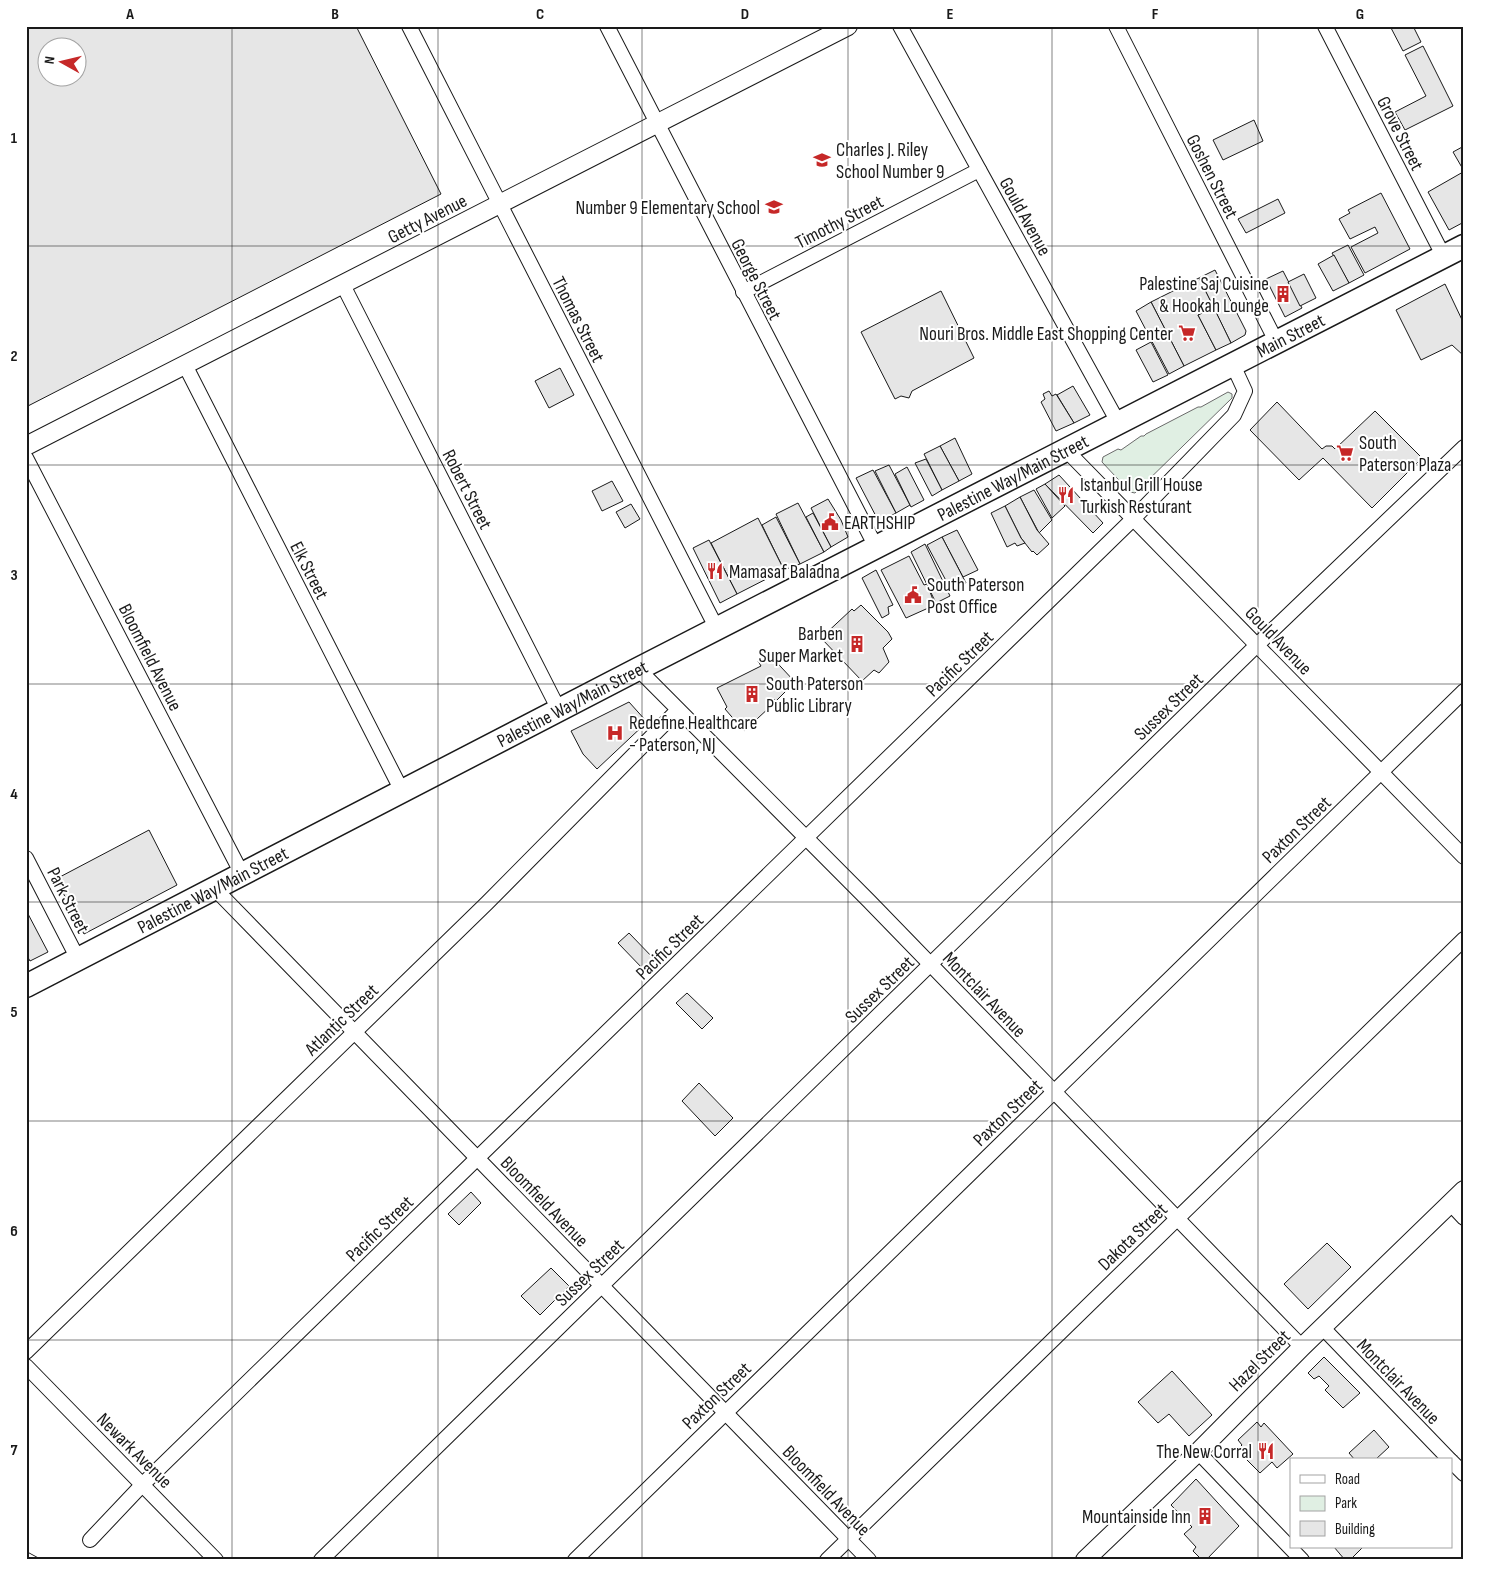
<svg xmlns="http://www.w3.org/2000/svg" width="1490" height="1586" viewBox="0 0 1490 1586" font-family="'Sofia Sans Condensed',sans-serif">
<style>
.green{fill:#e0efe3;stroke:#6a6a6a}
.building{fill:#e6e6e6;stroke:#1a1a1a;fill-rule:evenodd}
.lines{fill:none;stroke-linecap:round;stroke-linejoin:round}
.minor-casing{stroke:#1a1a1a;stroke-width:16}
.tertiary-casing{stroke:#1a1a1a;stroke-width:20}
.primary-casing{stroke:#1a1a1a;stroke-width:25}
.minor{stroke:#fff;stroke-width:14}
.tertiary{stroke:#fff;stroke-width:18}
.primary{stroke:#fff;stroke-width:22}
.rail-casing{stroke:#1a1a1a;stroke-width:5.5}
.rail{stroke:#fff;stroke-width:4;stroke-dasharray:11;stroke-linecap:butt}
.grid{fill:none;stroke:#1a1a1a;stroke-width:1;stroke-opacity:0.55}
.labels{text-anchor:middle;stroke-width:4;stroke-linejoin:round;paint-order:stroke}
.street-label{font-size:19px;fill:#1a1a1a;stroke:#fff}
.poi-label{font-size:19px;fill:#1a1a1a;stroke:#fff;text-anchor:start}
.neatline{fill:none;stroke:#1a1a1a;stroke-width:2}
.grid-label{font-size:16px;text-anchor:middle;font-weight:bold;fill:#1a1a1a}
</style>
<rect width="100%" height="100%" fill="#fff"/>
<path class="green" d="M1228 392 1232 394V398L1135 493 1130 492 1102 462 1103 457 1118 449 1121 450 1141 436H1144L1146 434 1198 407H1201Z"/>
<g class="building">
<path d="M26 26H356L441 194 26 407ZM48 48H78V78H48Z"/>
<path d="M1390 26H1413L1421 42 1403 51Z"/>
<path d="M1423 46 1453 106 1405 130 1395 112 1426 96 1405 55Z"/>
<path d="M1254 120 1263 141 1223 160 1213 140Z"/>
<path d="M1464 146V171L1453 152Z"/>
<path d="M1463 172 1464 222 1449 230 1428 192Z"/>
<path d="M1381 193 1410 249 1365 273 1351 247 1378 233 1375 227 1350 239 1339 219 1350 213 1348 210Z"/>
<path d="M1278 199 1285 213 1246 233 1238 219Z"/>
<path d="M1348 245 1364 275 1349 283 1332 253Z"/>
<path d="M1334 255 1349 283 1333 291 1318 264Z"/>
<path d="M1215 270 1246 331 1245 335 1231 343 1199 278Z"/>
<path d="M1283 271 1302 308 1285 317 1266 279Z"/>
<path d="M1304 274 1316 298 1300 306 1288 282Z"/>
<path d="M1199 278 1214 308 1198 315 1216 350 1184 366 1151 302Z"/>
<path d="M1445 284 1464 324V356L1452 345 1421 360 1396 310Z"/>
<path d="M941 291 974 358 912 391 909 398 901 396 895 399 861 332Z"/>
<path d="M1151 302 1184 366 1169 374 1136 311Z"/>
<path d="M1214 308 1231 343 1216 350 1198 315Z"/>
<path d="M1151 342 1168 375 1153 382 1136 350Z"/>
<path d="M560 368 574 395 549 408 535 381Z"/>
<path d="M1073 386 1090 415 1074 423 1057 395Z"/>
<path d="M1049 391 1052 396 1056 394 1074 423 1056 431 1041 402 1045 399 1043 394Z"/>
<path d="M1277 402 1322 449 1326 446H1332L1335 449 1375 411 1422 458 1372 508 1323 458 1299 480 1250 430Z"/>
<path d="M955 438 972 474 959 481 940 446Z"/>
<path d="M940 446 959 481 942 490 924 454Z"/>
<path d="M926 459 942 490 932 496 915 463Z"/>
<path d="M889 465 910 505 896 513 875 471Z"/>
<path d="M907 467 924 500 911 507 895 474Z"/>
<path d="M873 470 896 513 879 522 856 478Z"/>
<path d="M1059 475 1103 523 1093 533 1045 484Z"/>
<path d="M612 481 623 501 602 511 592 491Z"/>
<path d="M1045 484 1065 506 1052 518 1036 489Z"/>
<path d="M1034 490 1052 520 1039 533 1020 497Z"/>
<path d="M1020 497 1037 530 1049 544 1037 555 1033 551 1032 552 1021 538 1005 506Z"/>
<path d="M828 499 841 520 848 537 831 547 811 508Z"/>
<path d="M798 503 824 552 800 564 776 514Z"/>
<path d="M631 504 640 519 625 528 616 512Z"/>
<path d="M1005 506 1021 538 1025 543 1017 546 1015 543 1007 547 991 513Z"/>
<path d="M813 513 831 547 824 552 806 517Z"/>
<path d="M776 517 800 564 784 570 762 525Z"/>
<path d="M758 518 784 570 737 594 711 543Z"/>
<path d="M957 530 978 570 963 577 942 537Z"/>
<path d="M942 537 966 583 951 590 927 545Z"/>
<path d="M709 540 737 594 720 603 693 548Z"/>
<path d="M925 544 950 596 936 603 911 552Z"/>
<path d="M909 556 924 585 927 584 935 605 906 618 881 570Z"/>
<path d="M876 570 893 605 888 607 889 614 882 618 862 578Z"/>
<path d="M861 605 888 632 892 639 883 648 889 662 879 673 874 670 862 681 821 638 852 609 854 611Z"/>
<path d="M767 652 795 682 776 701 774 699 771 702V706L744 731 725 709 727 707 717 688 761 666 758 661Z"/>
<path d="M629 702 647 722 597 769 583 754 571 731Z"/>
<path d="M149 830 177 885 84 934 56 879Z"/>
<path d="M27 912 48 952 30 961 26 954Z"/>
<path d="M629 933 656 961 645 971 618 943Z"/>
<path d="M687 993 713 1018 702 1029 676 1003Z"/>
<path d="M699 1083 733 1118 715 1136 682 1101Z"/>
<path d="M471 1192 481 1203 459 1225 448 1214Z"/>
<path d="M1327 1243 1351 1267 1308 1309 1284 1284Z"/>
<path d="M551 1268 569 1286 540 1315 521 1296Z"/>
<path d="M1324 1357 1360 1393 1343 1408 1325 1390 1329 1386 1319 1376 1314 1379 1308 1373Z"/>
<path d="M1172 1371 1212 1415 1189 1436 1169 1414 1158 1423 1138 1402Z"/>
<path d="M1257 1422 1261 1427 1264 1423 1293 1454 1277 1468 1272 1462 1260 1473 1243 1456 1245 1454 1239 1448 1242 1445 1238 1440Z"/>
<path d="M1374 1430 1389 1447 1375 1460H1355L1349 1453Z"/>
<path d="M1196 1479 1239 1526 1206 1560H1202L1193 1551 1196 1547 1184 1534 1192 1527 1171 1505Z"/>
<path d="M1334 1547H1363L1350 1560H1345Z"/>
</g>
<g class="lines">
<g class="minor-casing">
<g id="minor">
<path d="M409 26 717 629"/>
<path d="M607 26 876 547"/>
<path d="M900 26 1119 424"/>
<path d="M1116 26 1277 343"/>
<path d="M1325 26 1444 257"/>
<path d="M343 285 559 710"/>
<path d="M743 292 979 170"/>
<path d="M185 365 402 791"/>
<path d="M1066 450 1464 857"/>
<path d="M26 458 242 874"/>
<path d="M638 669 869 901 1302 1347"/>
<path d="M26 858 78 959"/>
<path d="M215 889 869 1560"/>
<path d="M1450 1203 1464 1218"/>
<path d="M1322 1327 1450 1460"/>
<path d="M26 1352 487 903 678 710"/>
<path d="M26 1366 216 1560"/>
<path d="M1198 1452 1302 1560"/>
<path d="M1451 1461 1464 1474"/>
<path d="M90 1540 143 1484 1133 519 1234 415 1245 391 1233 365"/>
<path d="M321 1560 1257 645 1464 447"/>
<path d="M575 1560 1464 691"/>
<path d="M827 1560 1464 939"/>
</g>
</g>
<g class="tertiary-casing">
<g id="tertiary">
<path d="M26 446 848 26"/>
<path d="M1085 1560 1198 1452 1302 1347 1464 1190"/>
</g>
</g>
<g class="primary-casing">
<g id="primary">
<path id="s1" d="M26 986 638 669 1464 246"/>
</g>
</g>
<use href="#minor" class="minor"/>
<use href="#tertiary" class="tertiary"/>
<use href="#primary" class="primary"/>
<g class="rail-casing">
<path id="rail" d="M26 1554 37 1560"/>
</g>
<use href="#rail" class="rail"/>
</g>
<path class="grid" d="M232 26V1560M438 26V1560M642 26V1560M848 26V1560M1052 26V1560M1258 26V1560M26 246H1464M26 465H1464M26 684H1464M26 902H1464M26 1121H1464M26 1340H1464"/>
<defs>
<g id="school-bare" transform="scale(1.35)"><path d="M0-5L7-2L0 1L-7-2ZM-4 1L0 2.5L4 1V4Q0 6-4 4Z" fill="#c62828" stroke="#fff" stroke-width="2.5" paint-order="stroke"/></g>
<g id="building-bare" transform="scale(1.35)"><path d="M-4-6H4V6H1V3H-1V6H-4ZM-2.5-4.3h1.7v1.8h-1.7ZM.8-4.3h1.7v1.8H.8ZM-2.5-1h1.7V.8h-1.7ZM.8-1h1.7V.8H.8Z" fill="#c62828" stroke="#fff" stroke-width="2.5" paint-order="stroke"/></g>
<g id="supermarket-bare" transform="scale(1.35)"><path d="M-6-5.5h2.5l.6 2H6L4.5 2H-2.5L-4.4-4H-6ZM-1.5 3.2a1.3 1.3 0 1 0 .1 0ZM3 3.2a1.3 1.3 0 1 0 .1 0Z" fill="#c62828" stroke="#fff" stroke-width="2.5" paint-order="stroke"/></g>
<g id="restaurant-bare" transform="scale(1.35)"><path d="M-5-6h1v4h1v-4h1v4h1v-4h1v5L-1.5 .5V6h-2V.5L-5-1ZM5-6V6H3V1.5H1.5Q1.5-4 5-6Z" fill="#c62828" stroke="#fff" stroke-width="2.5" paint-order="stroke"/></g>
<g id="civic-bare" transform="scale(1.35)"><path d="M-.6-6.5H3V-4.5H.6V-3L4-1V1h2V6H-6V1h2V-1L-.6-3ZM-1.2 2.5V6h2.4V2.5Z" fill="#c62828" stroke="#fff" stroke-width="2.5" paint-order="stroke"/></g>
<g id="hospital-bare" transform="scale(1.35)"><path d="M-5-5h3v3.5h4V-5h3V5h-3V1.5h-4V5h-3Z" fill="#c62828" stroke="#fff" stroke-width="2.5" paint-order="stroke"/></g>
</defs>
<g fill-rule="evenodd">
<use href="#school-bare" x="822" y="160"/>
<use href="#school-bare" x="774" y="207"/>
<use href="#building-bare" x="1283" y="294"/>
<use href="#supermarket-bare" x="1187" y="333"/>
<use href="#supermarket-bare" x="1345" y="453"/>
<use href="#restaurant-bare" x="1066" y="495"/>
<use href="#civic-bare" x="830" y="522"/>
<use href="#restaurant-bare" x="715" y="571"/>
<use href="#civic-bare" x="913" y="595"/>
<use href="#building-bare" x="857" y="644"/>
<use href="#building-bare" x="752" y="694"/>
<use href="#hospital-bare" x="615" y="733"/>
<use href="#restaurant-bare" x="1266" y="1451"/>
<use href="#building-bare" x="1205" y="1516"/>
</g>
<g class="labels">
<g class="street-label">
<text transform="translate(1401 133) rotate(63)" y="7">Grove Street</text>
<text transform="translate(1213 176) rotate(63)" y="7">Goshen Street</text>
<text transform="translate(1026 216) rotate(61)" y="7">Gould Avenue</text>
<text transform="translate(427 218) rotate(-27)" y="7">Getty Avenue</text>
<text transform="translate(839 221) rotate(-27)" y="7">Timothy Street</text>
<text transform="translate(757 279) rotate(63)" y="7">George Street</text>
<text transform="translate(579 319) rotate(63)" y="7">Thomas Street</text>
<text dy="7" stroke="none"><textPath href="#s1" startOffset="1422">Main Street</textPath></text>
<text dy="7" stroke="none"><textPath href="#s1" startOffset="1110">Palestine Way/Main Street</textPath></text>
<text transform="translate(468 489) rotate(63)" y="7">Robert Street</text>
<text transform="translate(310 570) rotate(63)" y="7">Elk Street</text>
<text transform="translate(1279 640) rotate(46)" y="7">Gould Avenue</text>
<text transform="translate(151 657) rotate(63)" y="7">Bloomfield Avenue</text>
<text transform="translate(959 663) rotate(-44)" y="7">Pacific Street</text>
<text dy="7" stroke="none"><textPath href="#s1" startOffset="615">Palestine Way/Main Street</textPath></text>
<text transform="translate(1168 706) rotate(-44)" y="7">Sussex Street</text>
<text transform="translate(1296 829) rotate(-44)" y="7">Paxton Street</text>
<text dy="7" stroke="none"><textPath href="#s1" startOffset="210">Palestine Way/Main Street</textPath></text>
<text transform="translate(69 900) rotate(63)" y="7">Park Street</text>
<text transform="translate(669 946) rotate(-44)" y="7">Pacific Street</text>
<text transform="translate(879 989) rotate(-44)" y="7">Sussex Street</text>
<text transform="translate(985 994) rotate(46)" y="7">Montclair Avenue</text>
<text transform="translate(341 1019) rotate(-44)" y="7">Atlantic Street</text>
<text transform="translate(1007 1112) rotate(-44)" y="7">Paxton Street</text>
<text transform="translate(545 1201) rotate(46)" y="7">Bloomfield Avenue</text>
<text transform="translate(379 1228) rotate(-44)" y="7">Pacific Street</text>
<text transform="translate(1132 1236) rotate(-44)" y="7">Dakota Street</text>
<text transform="translate(589 1272) rotate(-44)" y="7">Sussex Street</text>
<text transform="translate(1259 1360) rotate(-45)" y="7">Hazel Street</text>
<text transform="translate(1399 1381) rotate(46)" y="7">Montclair Avenue</text>
<text transform="translate(716 1395) rotate(-44)" y="7">Paxton Street</text>
<text transform="translate(135 1450) rotate(45)" y="7">Newark Avenue</text>
<text transform="translate(827 1490) rotate(46)" y="7">Bloomfield Avenue</text>
</g>
<g class="poi-label">
<text x="836" y="156">Charles J. Riley<tspan x="836" dy="22">School Number 9</tspan></text>
<text x="760" y="214" text-anchor="end">Number 9 Elementary School</text>
<text x="1269" y="290" text-anchor="end">Palestine Saj Cuisine<tspan x="1269" dy="22">&amp; Hookah Lounge</tspan></text>
<text x="1173" y="340" text-anchor="end">Nouri Bros. Middle East Shopping Center</text>
<text x="1359" y="449">South<tspan x="1359" dy="22">Paterson Plaza</tspan></text>
<text x="1080" y="491">Istanbul Grill House<tspan x="1080" dy="22">Turkish Resturant</tspan></text>
<text x="844" y="529">EARTHSHIP</text>
<text x="729" y="578">Mamasaf Baladna</text>
<text x="927" y="591">South Paterson<tspan x="927" dy="22">Post Office</tspan></text>
<text x="843" y="640" text-anchor="end">Barben<tspan x="843" dy="22">Super Market</tspan></text>
<text x="766" y="690">South Paterson<tspan x="766" dy="22">Public Library</tspan></text>
<text x="629" y="729">Redefine Healthcare<tspan x="629" dy="22">- Paterson, NJ</tspan></text>
<text x="1252" y="1458" text-anchor="end">The New Corral</text>
<text x="1191" y="1523" text-anchor="end">Mountainside Inn</text>
</g>
</g>
<rect width="1490" height="1586" fill="none" stroke="#ffffff" stroke-width="55"/>
<rect x="1290" y="1458" width="162" height="90" fill="#ffffff" stroke="#a3a3a3"/>
<rect x="1300" y="1475" width="25" height="8" fill="#ffffff" stroke="#a3a3a3"/>
<text x="1335" y="1484" font-size="15" fill="#1a1a1a">Road</text>
<rect x="1300" y="1496" width="25" height="15" fill="#e0efe3" stroke="#a3a3a3"/>
<text x="1335" y="1508" font-size="15" fill="#1a1a1a">Park</text>
<rect x="1300" y="1521" width="25" height="15" fill="#e6e6e6" stroke="#a3a3a3"/>
<text x="1335" y="1534" font-size="15" fill="#1a1a1a">Building</text>
<g transform="translate(62 62) rotate(278)"><circle r="24" fill="#ffffff" stroke="#a3a3a3"/>
<path d="M0-4L9 19L0 12L-9 19Z" fill="#c62828"/>
<text y="-8" font-size="14" font-weight="bold" text-anchor="middle" fill="#1a1a1a">N</text>
</g>
<rect x="28" y="28" width="1434" height="1530" class="neatline"/>
<g class="grid-label">
<text x="130" y="19">A</text>
<text x="335" y="19">B</text>
<text x="540" y="19">C</text>
<text x="745" y="19">D</text>
<text x="950" y="19">E</text>
<text x="1155" y="19">F</text>
<text x="1360" y="19">G</text>
<text x="14" y="143">1</text>
<text x="14" y="361">2</text>
<text x="14" y="580">3</text>
<text x="14" y="799">4</text>
<text x="14" y="1017">5</text>
<text x="14" y="1236">6</text>
<text x="14" y="1455">7</text>
</g>
</svg>
